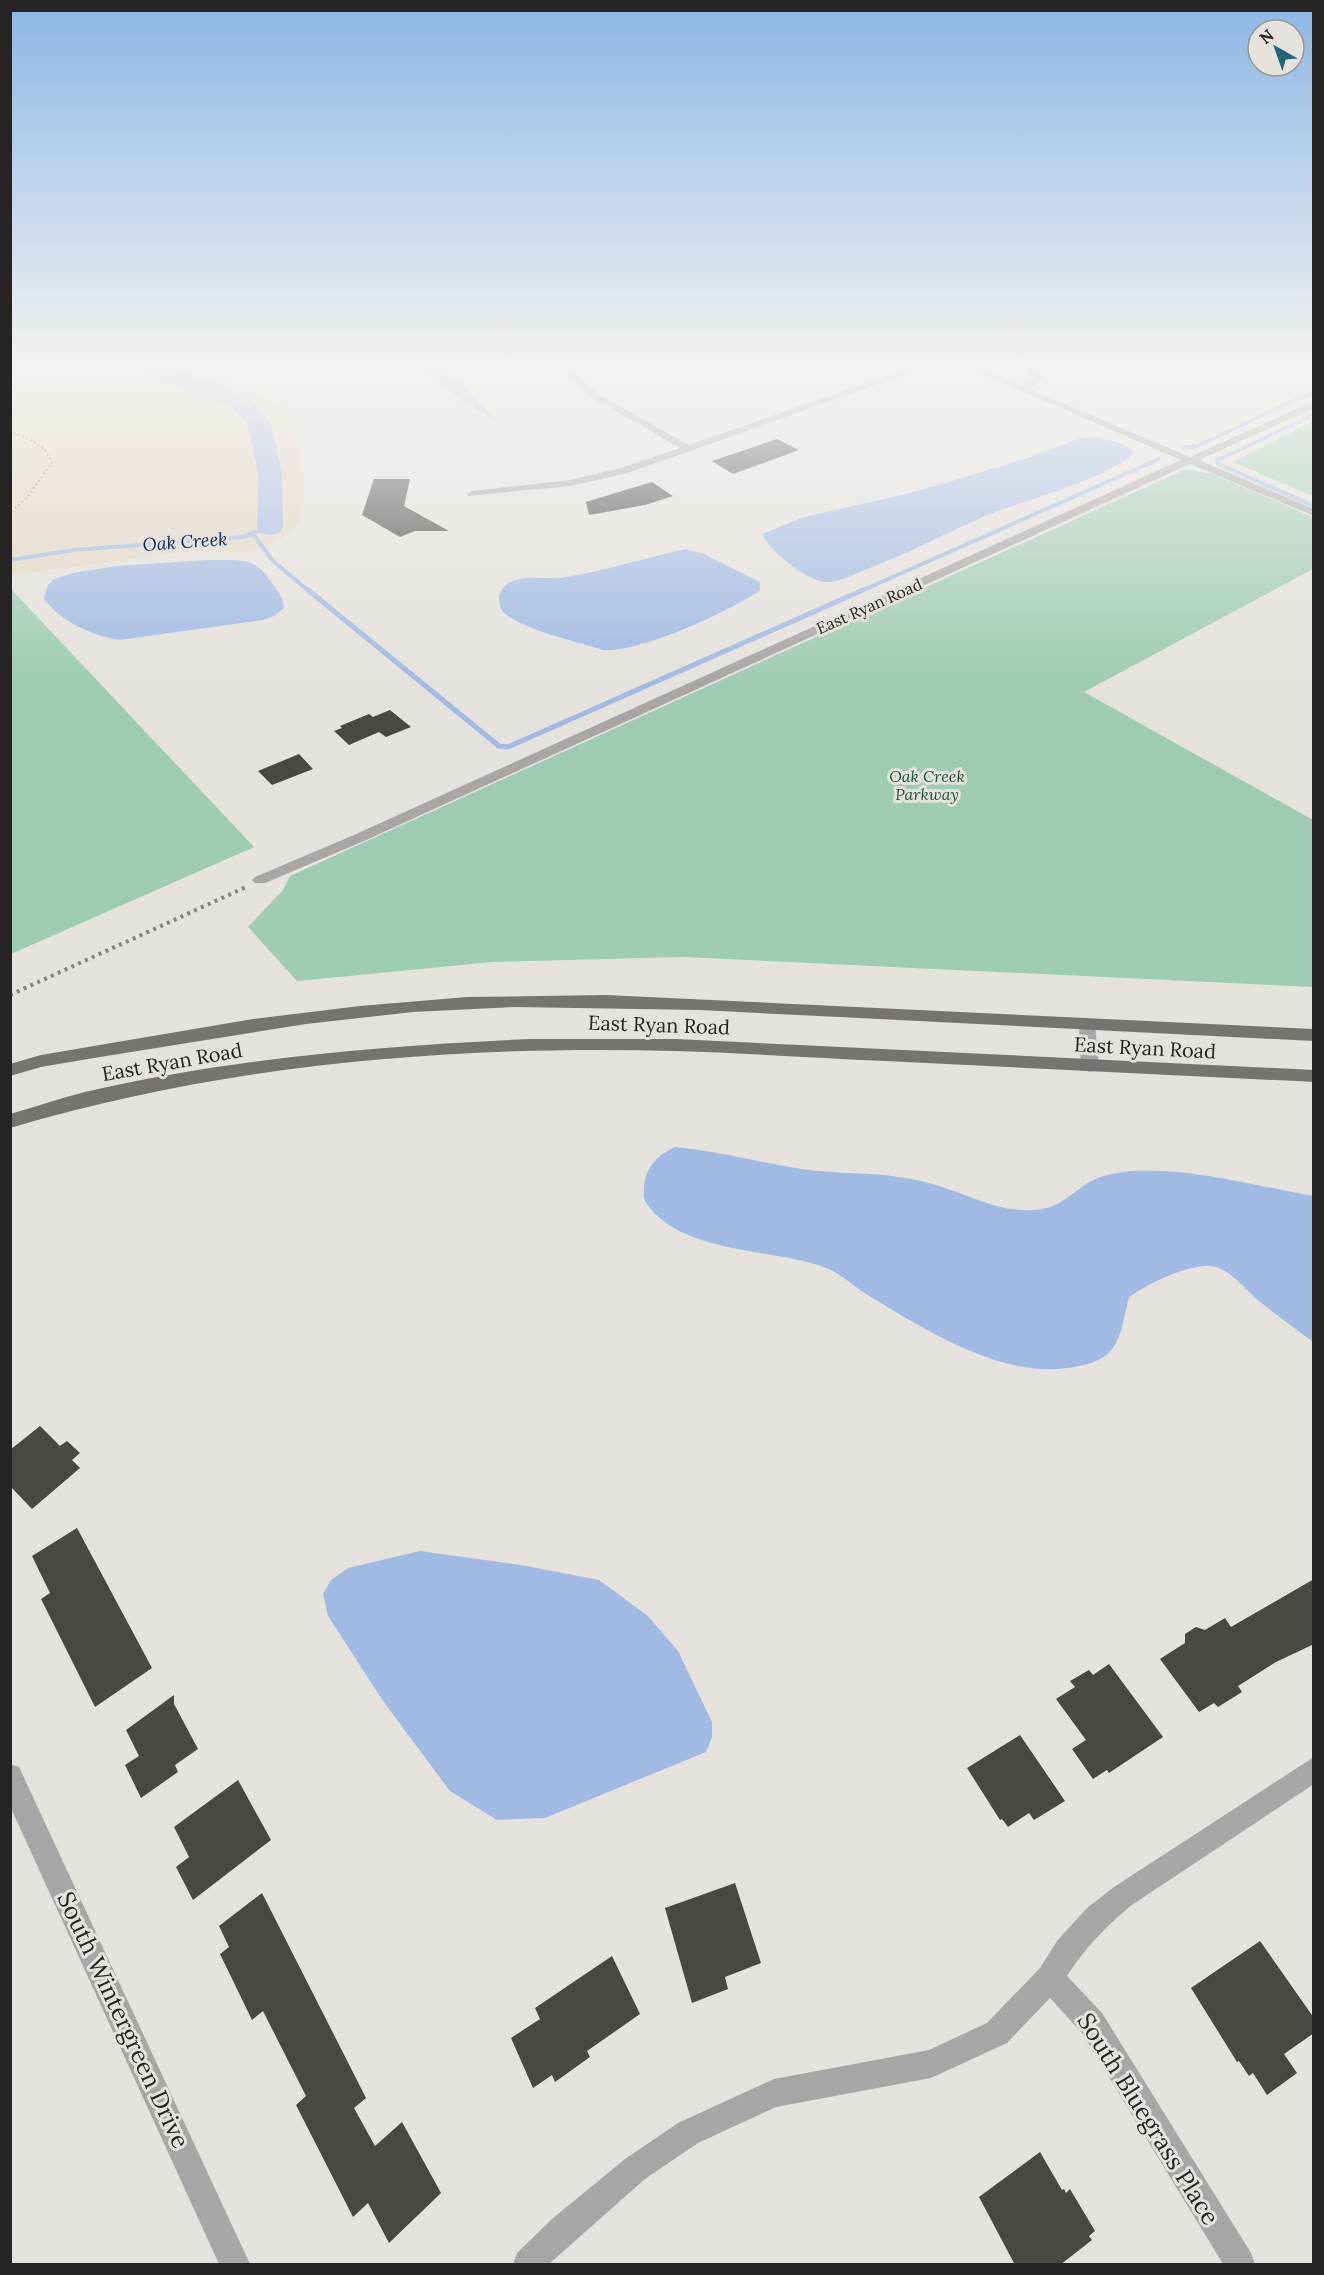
<svg xmlns="http://www.w3.org/2000/svg" width="1324" height="2275" viewBox="0 0 1324 2275" font-family="Lora,serif">
<style>
.education{fill:#e3d6c2}
.green{fill:#9ecbb4}
.water{fill:#a0bae3}
.lines{fill:none;stroke-linecap:round;stroke-linejoin:round}
.stream-far1{stroke:#a0bae3;stroke-width:4}
.stream{stroke:#a0bae3;stroke-width:5}
.river{fill:#a0bae3;fill-rule:evenodd}
.building{fill:#4b4844}
.path-far1{stroke:#85827f;stroke-width:2;stroke-dasharray:1.5 3;stroke-linecap:butt}
.path{stroke:#85827f;stroke-width:4;stroke-dasharray:3 4.5;stroke-linecap:butt}
.minor{fill:#a8a5a4;fill-rule:evenodd}
.major{fill:#777371;fill-rule:evenodd}
.labels{text-anchor:middle;stroke-width:6;stroke-linejoin:round;paint-order:stroke}
.far-street-label{font-size:16px;fill:#272524;stroke:#e5e1dc}
.far-park-label{font-size:16px;font-style:italic;fill:#17563d;stroke:#e5e1dc}
.far-water-label{font-size:18px;font-style:italic;fill:#0c2c5e;stroke:#e5e1dc}
.street-label{font-size:20px;fill:#272524;stroke:#e5e1dc}
.near-street-label{font-size:24px;fill:#272524;stroke:#e5e1dc}
</style>
<rect width="100%" height="100%" fill="#e5e1dc"/>
<path class="education" d="M10 366H185L222 378 278 404 291 415 304 482 300 524 272 545 257 550 184 552 11 575Z"/>
<g class="green">
<path d="M1313 421V496L1233 462Z"/>
<path d="M1186 469 1212 474 1313 517V569L1084 692 1313 820V987L684 957 492 962 297 981 248 927 283 890 290 876Z"/>
<path d="M10 588 254 847 11 954H10Z"/>
</g>
<g class="water">
<path d="M392 366H445L495 420 469 405 429 375Z"/>
<path d="M1089 437C1104 439 1125 441 1134 453 1104 480 1034 497 995 512 951 530 910 553 865 570 852 575 840 582 826 582 809 582 768 550 762 534L804 517 906 494 959 479 1025 459 1077 439Z"/>
<path d="M685 549 704 554 760 582V590C731 611 639 653 603 650 580 642 513 628 501 609 499 605 499 599 499 595 501 591 504 586 507 584 526 573 547 581 567 577 607 570 646 558 685 549Z"/>
<path d="M207 560C242 561 254 554 274 586 280 594 283 599 284 608L274 616 263 620 119 640C91 635 59 621 44 598L48 585 54 579 73 573 116 566Z"/>
<path d="M675 1147C720 1151 764 1164 809 1170 839 1174 870 1172 899 1177 913 1179 927 1182 939 1186 967 1194 992 1209 1022 1210 1068 1213 1071 1184 1107 1175 1166 1160 1254 1186 1313 1196V1342C1295 1328 1276 1315 1258 1300 1246 1290 1234 1274 1219 1268 1195 1259 1148 1284 1129 1297 1124 1314 1123 1335 1112 1349 1102 1362 1083 1366 1067 1368 1000 1378 922 1328 866 1294 853 1286 839 1272 824 1267 771 1248 678 1254 645 1201 643 1197 644 1193 644 1188 645 1167 658 1155 675 1147Z"/>
<path d="M420 1551 521 1565 599 1580 648 1616 678 1651 712 1722V1737L706 1752 545 1818 497 1820 450 1791 383 1701 328 1616 323 1594 331 1580 348 1568Z"/>
</g>
<g class="lines">
<g class="stream-far1">
<path d="M1314 415 1217 460 1218 464 1314 506"/>
<path d="M1183 448 1197 446 1311 393"/>
<path d="M253 534 273 561 310 592"/>
<path d="M10 560 74 550 243 537 270 527"/>
<path d="M859 592 1159 459"/>
</g>
<path class="stream" d="M308 590 499 746 508 747 863 590"/>
<path class="river" d="M136 366H168L246 396 270 421 282 472 283 527 279 533 270 535 261 533 257 527 258 472 247 423 230 406 139 371Z"/>
</g>
<g class="building">
<path d="M777 439 799 450 733 474 712 461Z"/>
<path d="M374 479H410L404 506 449 531H415L400 537 362 515Z"/>
<path d="M652 482 673 496 645 505 589 515 586 502Z"/>
<path d="M390 710 411 727 386 737 379 732 349 745 334 731 342 728 340 726 369 714 373 717Z"/>
<path d="M299 754 313 769 272 785 258 771Z"/>
<path d="M40 1426 60 1446 67 1441 80 1453 72 1460 80 1468 32 1509 10 1486V1450Z"/>
<path d="M77 1528 152 1668 95 1707 41 1599 50 1593 32 1556Z"/>
<path d="M1314 1579V1644L1276 1662 1238 1686 1242 1692 1218 1707 1214 1703 1199 1712 1160 1659 1185 1643V1634L1196 1627 1205 1630 1225 1618 1231 1627Z"/>
<path d="M1109 1664 1163 1737 1109 1773 1107 1770 1093 1779 1072 1749 1086 1740 1056 1699 1075 1687 1070 1681 1089 1670 1093 1675Z"/>
<path d="M174 1695V1704L198 1749 175 1765 178 1772 141 1798 125 1765 139 1756 126 1730Z"/>
<path d="M1020 1735 1065 1801 1034 1820 1029 1813 1008 1827 1002 1819 1000 1820 967 1768Z"/>
<path d="M238 1780 271 1840 193 1900 176 1867 189 1857 174 1827Z"/>
<path d="M735 1883 761 1963 725 1977 728 1989 692 2003 665 1908Z"/>
<path d="M262 1893 366 2098 354 2108 375 2146 402 2122 441 2193 389 2243 368 2203 353 2217 296 2105 306 2096 263 2011 252 2020 220 1954 229 1947 219 1926Z"/>
<path d="M1260 1941 1314 2018V2033L1284 2054 1297 2073 1267 2095 1253 2073 1249 2076 1239 2061 1237 2062 1191 1988Z"/>
<path d="M612 1956 640 2014 587 2051 590 2057 555 2082 552 2075 533 2088 511 2038 540 2019 535 2008Z"/>
<path d="M1040 2152 1062 2190 1064 2189 1066 2193 1070 2189 1095 2231 1089 2236 1092 2240 1060 2265H1015L979 2197Z"/>
</g>
<g class="lines">
<g class="path-far1">
<path d="M10 380 15 389 10 396"/>
<path d="M10 430C26 439 47 444 52 463L25 500 10 512"/>
</g>
<path class="path" d="M10 995 246 887"/>
<g class="minor">
<path d="M559 366H569L595 392 689 445 916 366H930L628 473 570 486 468 496 467 494 472 491 570 480 621 468 680 448 589 396Z"/>
<path d="M964 366H977L1021 385 1034 378 1024 366H1034L1045 378 1029 389 1190 457 1314 401V408L1199 460 1314 509V516L1190 464 364 841 265 883H255L252 880 255 877 354 835 1181 460Z"/>
<path d="M1087 1018 1093 1020 1095 1024 1099 1066 1096 1070 1090 1072 1084 1070 1081 1066 1079 1024 1081 1020Z"/>
<path d="M1314 1757V1784L1132 1905C1106 1926 1085 1948 1067 1976L1102 2013 1251 2253 1255 2264H1223L1082 2033 1050 1998 1007 2043 931 2078 776 2107 698 2143 645 2179 549 2264H513L517 2253 552 2219 625 2159 678 2123 774 2079 929 2050 987 2023 1040 1968 1057 1941 1087 1908 1114 1887Z"/>
<path d="M10 1764 19 1767 250 2264H219L10 1806Z"/>
</g>
<g class="major">
<path d="M606 995 1314 1029V1041L700 1010 514 1007 413 1012 306 1024 94 1058 41 1067 10 1076V1064L41 1055 253 1019 360 1006 467 997Z"/>
<path d="M530 1039H676L1314 1070V1082C1171 1075 1028 1068 886 1061 816 1058 745 1053 675 1051 453 1045 225 1064 10 1128V1114C35 1107 60 1098 85 1092 231 1058 381 1046 530 1039Z"/>
</g>
</g>
<linearGradient id="sky" x2="0" y2="1"><stop stop-color="#8bb6e6"/><stop offset="0.53" stop-color="#f3f2ef"/><stop offset="1" stop-color="#f3f2ef" stop-opacity="0"/></linearGradient>
<rect width="1324" height="685" fill="url(#sky)"/>
<g class="labels">
<g class="far-street-label">
<text transform="translate(869 606) rotate(-24)" y="6">East Ryan Road</text>
</g>
<g class="far-park-label">
<text x="927" y="782">Oak Creek<tspan x="927" dy="18">Parkway</tspan></text>
</g>
<g class="far-water-label">
<text transform="translate(185 542) rotate(-4)" y="6">Oak Creek</text>
</g>
<g class="street-label">
<text transform="translate(659 1025) rotate(2)" y="7">East Ryan Road</text>
<text transform="translate(1145 1048) rotate(3)" y="7">East Ryan Road</text>
<text transform="translate(172 1062) rotate(-10)" y="7">East Ryan Road</text>
</g>
<g class="near-street-label">
<text transform="translate(123 2020) rotate(65)" y="8">South Wintergreen Drive</text>
<text transform="translate(1148 2119) rotate(58)" y="8">South Bluegrass Place</text>
</g>
</g>
<rect width="1324" height="2275" fill="none" stroke="#272524" stroke-width="24"/>
<g transform="translate(1276 48) rotate(320)"><circle r="28" fill="#e5e1dc" stroke="#999692" stroke-width="1.5"/>
<path d="M0-4.5L10 22L0 15L-10 22Z" fill="#246379"/>
<text y="-9" font-size="16" font-weight="bold" text-anchor="middle" fill="#272524">N</text>
</g>
</svg>
